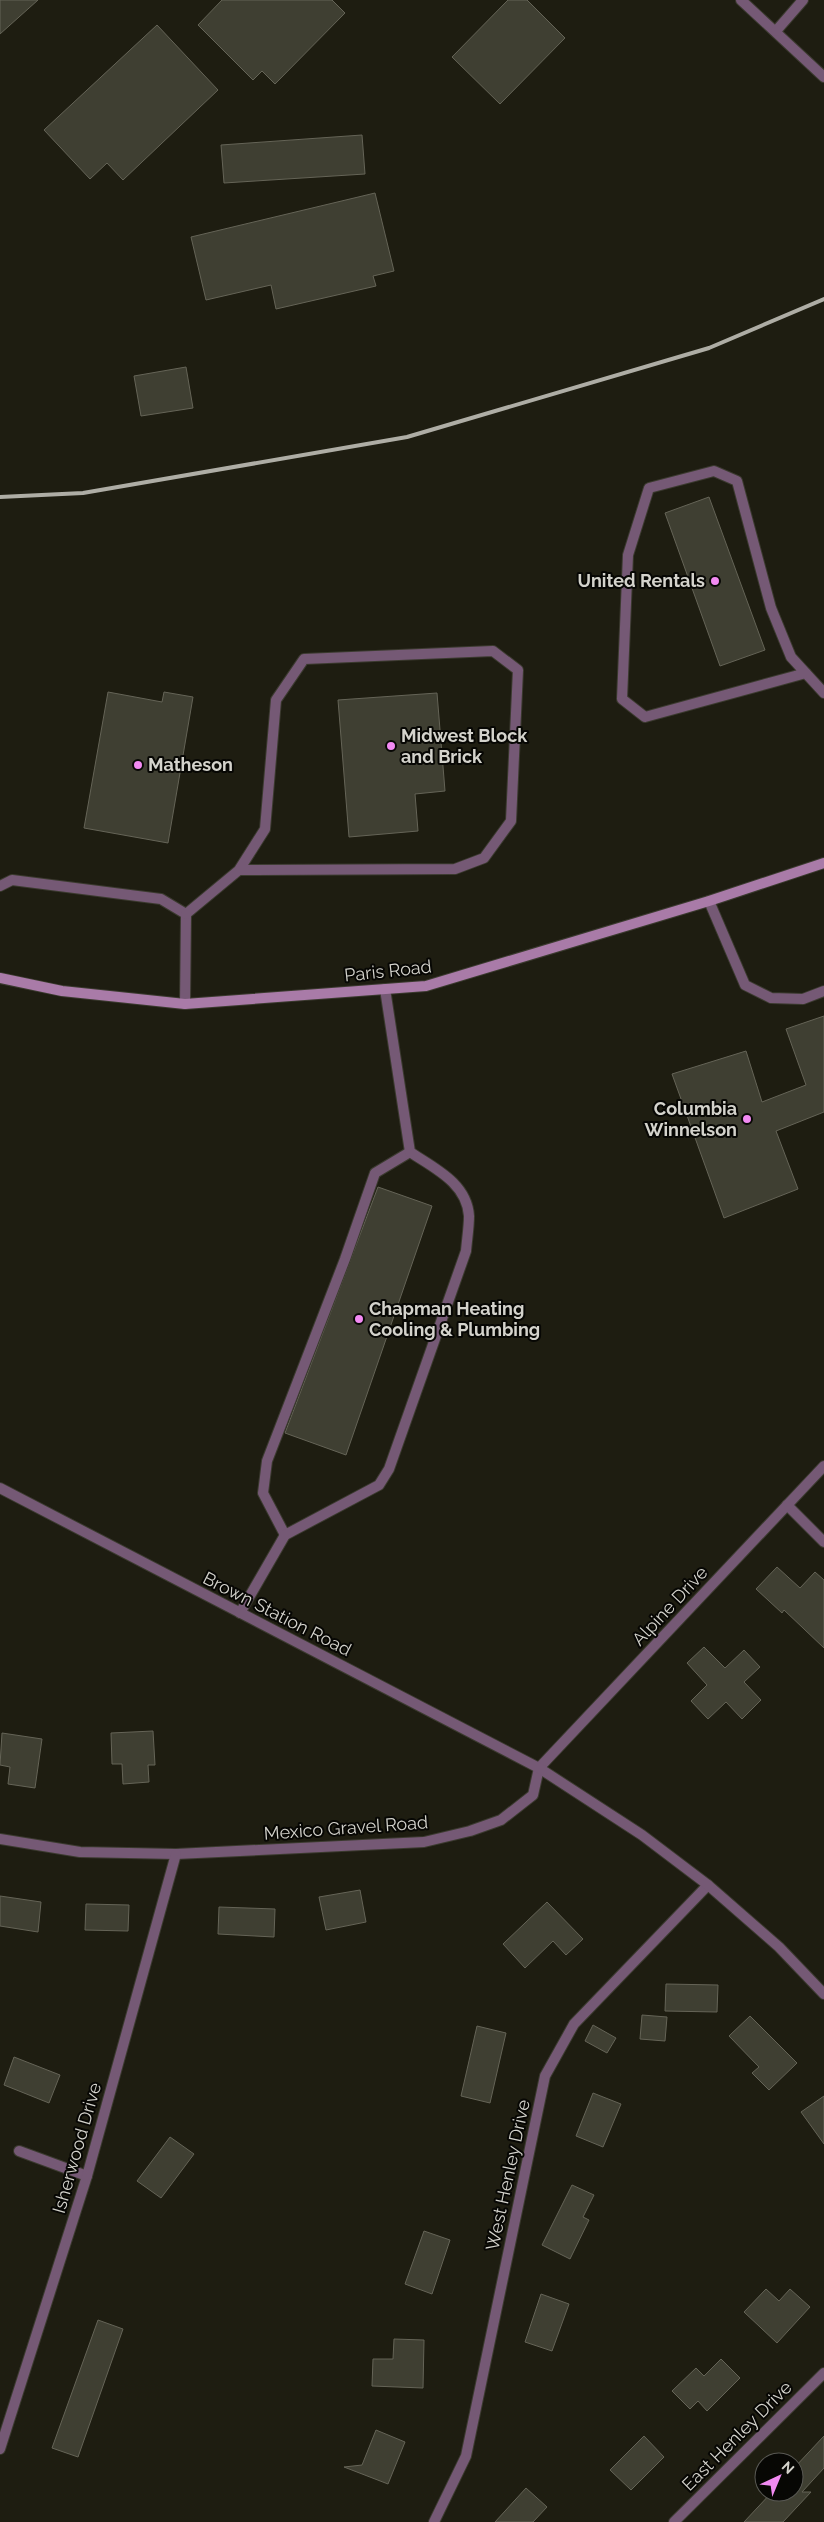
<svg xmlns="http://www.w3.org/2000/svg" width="824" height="2522" viewBox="0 0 824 2522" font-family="Raleway,sans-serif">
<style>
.building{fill:#3f3f32;stroke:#656457}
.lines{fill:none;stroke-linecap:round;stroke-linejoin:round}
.service-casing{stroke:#3b3a2f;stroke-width:12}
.minor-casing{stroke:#3b3a2f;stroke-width:12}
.tertiary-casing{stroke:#3b3a2f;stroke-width:12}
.secondary-casing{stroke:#3b3a2f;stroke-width:12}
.service{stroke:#755975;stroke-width:10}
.minor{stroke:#755975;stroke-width:10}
.tertiary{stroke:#755975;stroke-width:10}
.secondary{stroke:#a97ba8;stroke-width:10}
.rail{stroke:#aeada5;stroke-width:4}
.poi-dot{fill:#f28af2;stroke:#070704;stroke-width:2}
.labels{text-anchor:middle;stroke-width:4;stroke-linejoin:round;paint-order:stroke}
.poi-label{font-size:18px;font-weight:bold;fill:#d4d3cc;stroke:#070704;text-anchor:start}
.street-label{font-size:18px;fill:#d4d3cc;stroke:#070704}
</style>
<rect width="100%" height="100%" fill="#1e1d11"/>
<g class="building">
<path d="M0 0H38L0 34Z"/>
<path d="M222 0H332L345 13 275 84 262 71 253 80 198 25Z"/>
<path d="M508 0H527L565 38 500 104 452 57Z"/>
<path d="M157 25 218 90 123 180 107 163 90 179 44 130Z"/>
<path d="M362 135 365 174 224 183 221 145Z"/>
<path d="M375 193 394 271 373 276 376 286 276 309 271 285 206 300 191 237Z"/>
<path d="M186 367 193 408 141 416 134 376Z"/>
<path d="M709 497 765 650 720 666 665 513Z"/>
<path d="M108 692 162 702 164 692 193 697 168 843 84 828Z"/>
<path d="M437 693 445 791 415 794 418 831 349 837 338 700Z"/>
<path d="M824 1016V1112L776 1131 798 1189 724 1218 672 1074 746 1051 762 1102 806 1085 786 1029Z"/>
<path d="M378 1187 432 1206 346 1455 285 1433Z"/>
<path d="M777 1567 800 1588 815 1572 824 1580V1648L784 1610 782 1613 756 1589Z"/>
<path d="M704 1647 725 1668 744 1650 760 1667 744 1682 761 1700 742 1719 726 1702 708 1719 691 1701 707 1685 687 1663Z"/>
<path d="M153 1731 155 1765H148L149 1782 123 1784 122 1764H112L111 1733Z"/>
<path d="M2 1733 42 1739 35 1788 8 1784 10 1767 0 1765Z"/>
<path d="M360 1890 366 1922 326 1930 319 1897Z"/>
<path d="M0 1896 41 1902 38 1932 0 1926Z"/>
<path d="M547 1902 583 1939 566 1955 553 1941 525 1968 503 1944Z"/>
<path d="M86 1904 129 1905 128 1931 85 1930Z"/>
<path d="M219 1907 275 1909 274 1937 218 1934Z"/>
<path d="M666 1984 718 1985 717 2012 665 2011Z"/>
<path d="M642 2015 667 2017 665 2041 640 2039Z"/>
<path d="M750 2016 797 2063 769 2090 752 2073 759 2067 729 2036Z"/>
<path d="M593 2025 616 2038 607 2053 585 2041Z"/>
<path d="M477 2026 506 2033 490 2103 461 2096Z"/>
<path d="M14 2057 60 2075 49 2103 4 2085Z"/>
<path d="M593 2093 621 2104 603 2147 576 2136Z"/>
<path d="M824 2096V2144L801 2112Z"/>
<path d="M170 2137 194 2154 161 2198 137 2181Z"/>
<path d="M572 2185 594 2195 583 2217 589 2220 570 2259 542 2245Z"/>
<path d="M424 2231 450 2240 432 2294 405 2284Z"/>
<path d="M766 2289 779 2301 790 2289 810 2307 777 2343 744 2312Z"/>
<path d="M541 2294 569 2304 552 2351 525 2342Z"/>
<path d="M98 2320 123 2329 78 2457 52 2448Z"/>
<path d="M394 2339 424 2340 423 2388 372 2386 373 2359H393Z"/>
<path d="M721 2359 740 2378 707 2411 698 2401 690 2409 672 2391 696 2368 704 2376Z"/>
<path d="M376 2430 405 2442 388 2484 344 2467 362 2465Z"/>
<path d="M644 2436 664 2457 631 2490 610 2470Z"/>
<path d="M824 2436V2468L802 2492H811L783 2522H744L772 2492H794V2468Z"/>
<path d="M526 2488 547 2507 533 2522H495Z"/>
</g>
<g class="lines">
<g class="service-casing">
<g id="service">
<path d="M741 0 824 77"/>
<path d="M776 31 803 0"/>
<path d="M806 673 645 717 622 699 628 555 649 488 714 471 737 481 771 608 791 657 824 693"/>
<path d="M0 886 12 880 161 899 186 914 185 1004"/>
<path d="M709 901 745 985 771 998 803 999 824 991"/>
<path d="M186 914 239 870 265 829 276 700 304 659 493 651 518 670 511 821 484 858 455 869 239 870"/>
<path d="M787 1505 824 1542"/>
<path d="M285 1535 263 1493 267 1461 345 1259 375 1173 410 1152"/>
<path d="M240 1613 285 1535 379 1485 389 1469 466 1251C467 1239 469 1227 469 1216 467 1183 434 1168 410 1152L385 989"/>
</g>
</g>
<g class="minor-casing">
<g id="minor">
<path d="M0 1839 80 1852 176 1854 424 1842 470 1831 501 1820 533 1795 539 1768 824 1466"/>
<path d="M19 2151 87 2176"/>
<path d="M0 2449 87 2176 176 1854"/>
<path d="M434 2522 466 2456 545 2076 574 2024 708 1885"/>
<path d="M674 2522 824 2373"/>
</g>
</g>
<g class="tertiary-casing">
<path id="tertiary" d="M0 1488 539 1768 642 1835 708 1885 779 1947 824 1994"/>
</g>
<g class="secondary-casing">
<path id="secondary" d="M0 978 62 991 185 1004 426 986 709 901 824 863"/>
</g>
<use href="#service" class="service"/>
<use href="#minor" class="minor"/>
<use href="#tertiary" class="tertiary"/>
<use href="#secondary" class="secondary"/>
<path class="rail" d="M0 497 83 493 407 437 709 348 824 299"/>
</g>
<g class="poi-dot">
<circle cx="715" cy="581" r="5"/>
<circle cx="391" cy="746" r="5"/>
<circle cx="138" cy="765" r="5"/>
<circle cx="747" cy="1119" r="5"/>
<circle cx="359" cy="1319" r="5"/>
</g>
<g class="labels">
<g class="poi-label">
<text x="705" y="587" text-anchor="end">United Rentals</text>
<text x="401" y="742">Midwest Block<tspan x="401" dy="21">and Brick</tspan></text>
<text x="148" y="771">Matheson</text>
<text x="737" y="1115" text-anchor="end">Columbia<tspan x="737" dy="21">Winnelson</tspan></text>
<text x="369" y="1315">Chapman Heating<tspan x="369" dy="21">Cooling &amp; Plumbing</tspan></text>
</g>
<g class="street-label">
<text transform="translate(388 971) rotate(-6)" y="6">Paris Road</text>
<text transform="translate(670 1606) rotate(-47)" y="6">Alpine Drive</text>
<text transform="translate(277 1614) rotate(27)" y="6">Brown Station Road</text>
<text transform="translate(346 1828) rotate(-4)" y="6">Mexico Gravel Road</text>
<text transform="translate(77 2148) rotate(-74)" y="6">Isherwood Drive</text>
<text transform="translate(508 2175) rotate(-78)" y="6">West Henley Drive</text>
<text transform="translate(737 2436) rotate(-45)" y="6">East Henley Drive</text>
</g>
</g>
<g transform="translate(779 2477) rotate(44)"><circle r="24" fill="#070704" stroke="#595954"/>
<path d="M0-4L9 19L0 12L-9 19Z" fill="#f28af2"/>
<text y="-8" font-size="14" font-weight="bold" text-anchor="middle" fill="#d4d3cc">N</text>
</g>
</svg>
